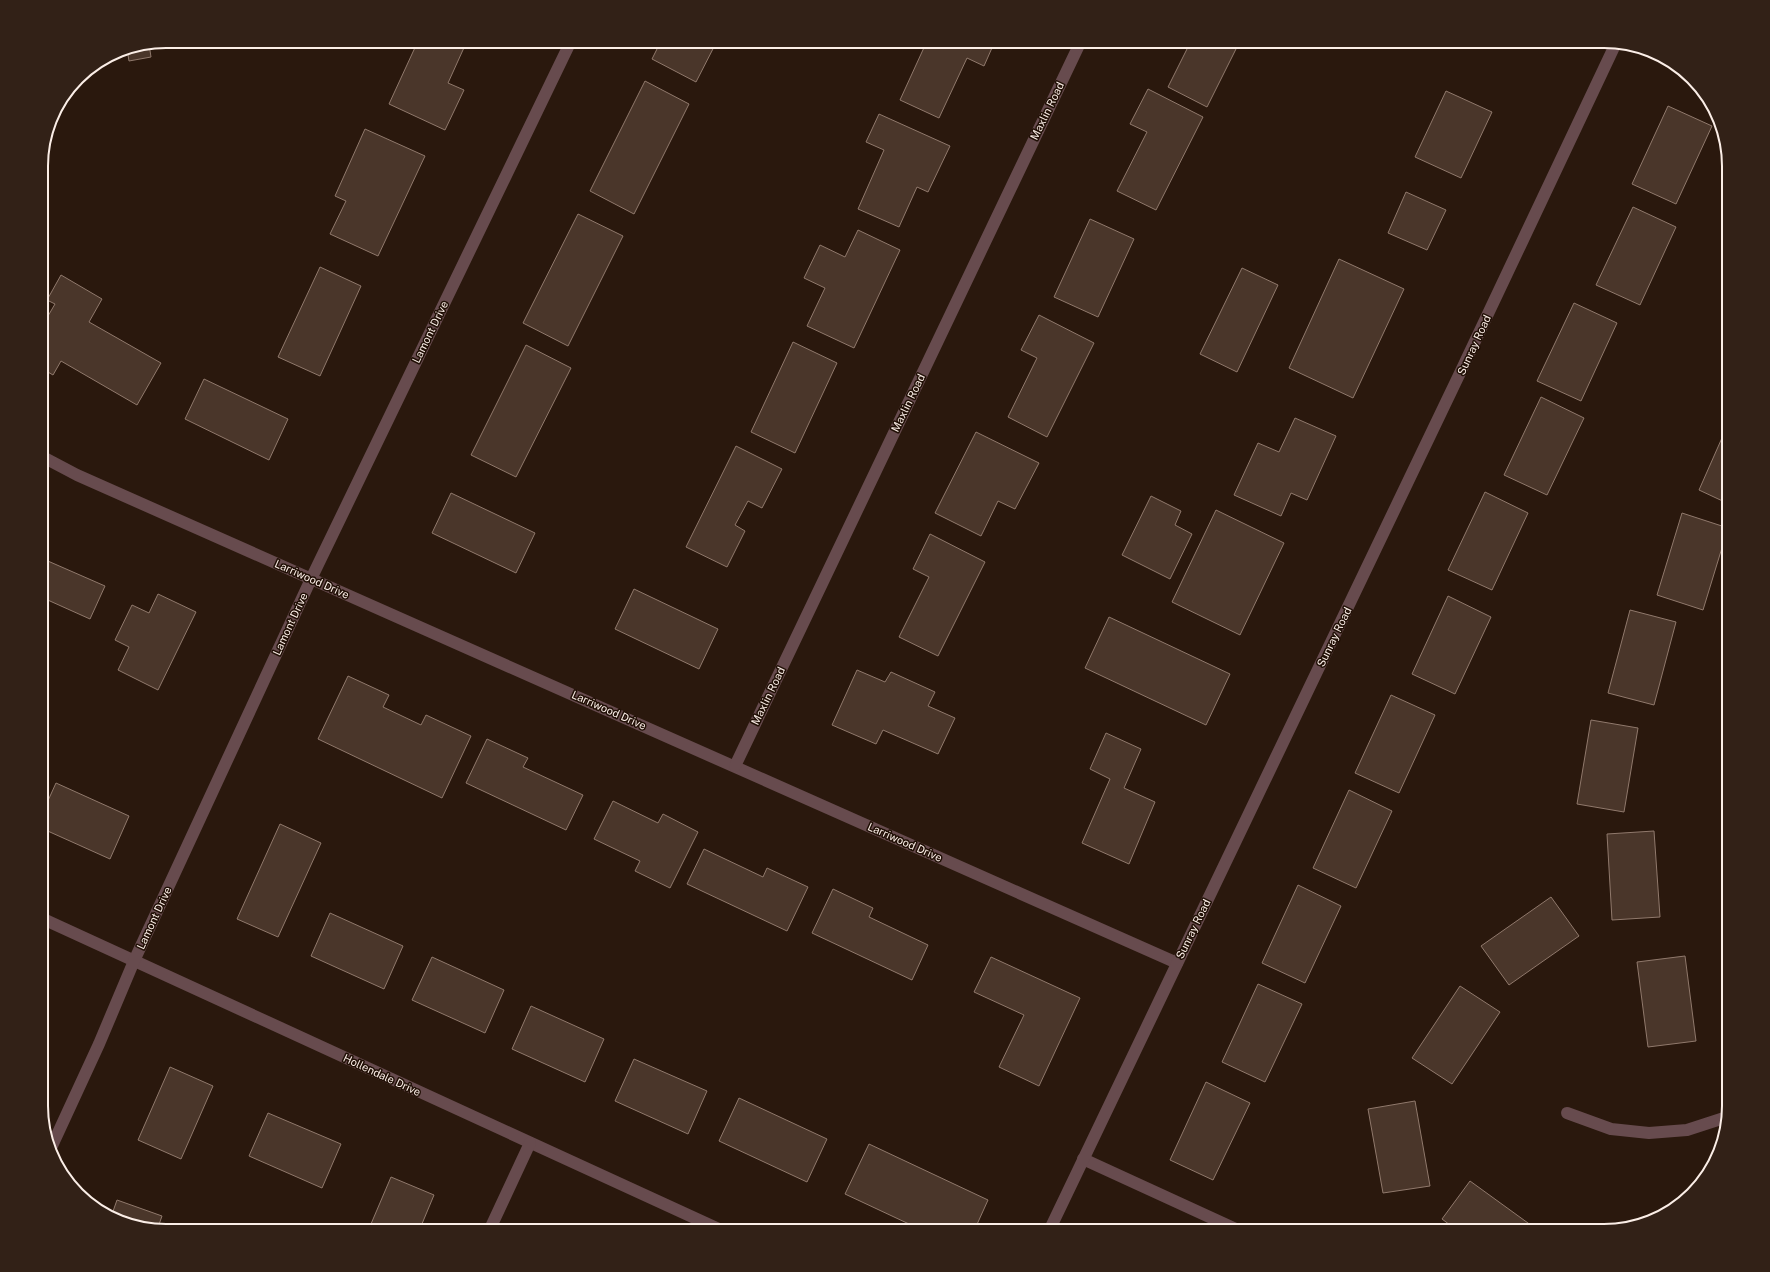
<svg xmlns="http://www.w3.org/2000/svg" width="1770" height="1272" viewBox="0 0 1770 1272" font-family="'Public Sans',sans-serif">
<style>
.building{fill:#4a362a;stroke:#90796c}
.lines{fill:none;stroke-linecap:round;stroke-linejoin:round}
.minor{stroke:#674b4e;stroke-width:12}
.labels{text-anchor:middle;stroke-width:3;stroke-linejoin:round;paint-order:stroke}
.street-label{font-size:11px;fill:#fbeee7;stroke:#200f05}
.rim{fill:none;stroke:#fbeee7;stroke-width:2}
</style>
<rect width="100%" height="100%" fill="#2a180d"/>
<g class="building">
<path d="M418 41H467L448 83 464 90 445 130 389 104Z"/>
<path d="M661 41H717L696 82 652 59Z"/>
<path d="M927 41H995L984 66 967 58 939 118 900 100Z"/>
<path d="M1191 41H1240L1207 107 1168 87Z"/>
<path d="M149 44 151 57 129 61 127 49Z"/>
<path d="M645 81 689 104 634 214 590 191Z"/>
<path d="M1148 89 1203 117 1156 210 1117 191 1147 132 1130 124Z"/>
<path d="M1446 91 1492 112 1461 178 1415 157Z"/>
<path d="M1668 106 1712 126 1676 204 1632 184Z"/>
<path d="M879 114 950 146 928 192 917 187 899 227 858 209 884 150 866 142Z"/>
<path d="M365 129 425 156 378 256 330 234 346 201 335 196Z"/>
<path d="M1406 192 1446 210 1427 250 1388 233Z"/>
<path d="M1633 207 1676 227 1640 305 1596 285Z"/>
<path d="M578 214 623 236 568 346 523 323Z"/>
<path d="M1090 219 1134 239 1098 317 1054 297Z"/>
<path d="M858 230 900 250 854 348 807 326 825 288 804 278 820 245 845 257Z"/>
<path d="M1339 259 1404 289 1353 398 1289 368Z"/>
<path d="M320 267 361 286 320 376 278 357Z"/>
<path d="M1242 268 1278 285 1237 372 1200 354Z"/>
<path d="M61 275 102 299 89 322 161 363 137 405 61 361 53 375 41 368V328L55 304 47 300Z"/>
<path d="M1574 303 1617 323 1581 401 1537 381Z"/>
<path d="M1039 315 1094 343 1047 437 1008 417 1037 358 1021 350Z"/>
<path d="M793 342 837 363 795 453 751 432Z"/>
<path d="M526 345 571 368 516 477 471 455Z"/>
<path d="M204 379 288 419 269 460 185 419Z"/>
<path d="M1541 397 1584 418 1547 495 1504 475Z"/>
<path d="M1295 418 1336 436 1307 500 1291 493 1281 516 1234 495 1258 443 1279 452Z"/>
<path d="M1729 422V504L1699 490Z"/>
<path d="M976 432 1039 463 1015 509 998 501 981 536 935 513Z"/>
<path d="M736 446 782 469 762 508 748 501 735 525 745 531 727 567 686 547Z"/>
<path d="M1485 492 1528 513 1492 590 1448 570Z"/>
<path d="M451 493 535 533 516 573 432 533Z"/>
<path d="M1151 496 1181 511 1175 525 1192 534 1170 579 1122 555Z"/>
<path d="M1216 510 1284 543 1240 635 1172 602Z"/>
<path d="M1682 513 1728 528 1703 610 1657 595Z"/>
<path d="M930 534 985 562 938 656 899 637 929 577 913 569Z"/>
<path d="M41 558 105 586 90 619 41 597Z"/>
<path d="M634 589 718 629 699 669 615 629Z"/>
<path d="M158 594 196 612 158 690 118 670 129 647 115 640 132 605 149 613Z"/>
<path d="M1448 596 1491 617 1455 694 1412 674Z"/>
<path d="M1630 610 1676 622 1654 705 1608 693Z"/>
<path d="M1109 617 1230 674 1206 725 1085 668Z"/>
<path d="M857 670 885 682 891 672 935 692 928 706 955 718 938 754 883 730 876 744 832 725Z"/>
<path d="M348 676 389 695 383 707 421 725 426 715 471 736 442 798 318 739Z"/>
<path d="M1391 695 1435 715 1399 793 1355 773Z"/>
<path d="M1591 720 1638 728 1624 812 1577 804Z"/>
<path d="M1106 733 1141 749 1124 788 1155 802 1129 864 1082 843 1110 779 1090 769Z"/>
<path d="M487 739 528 758 523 767 583 795 566 830 466 783Z"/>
<path d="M56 783 129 816 110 859 41 828V816Z"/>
<path d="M1349 790 1392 811 1356 888 1313 868Z"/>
<path d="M613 801 658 823 663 814 698 832 670 888 635 871 640 861 594 839Z"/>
<path d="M280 824 321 843 278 937 237 919Z"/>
<path d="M1654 831 1660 917 1612 920 1607 834Z"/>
<path d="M704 849 763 877 767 868 808 887 787 931 687 884Z"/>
<path d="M1298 885 1341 906 1305 983 1262 963Z"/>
<path d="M833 889 873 908 869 917 928 945 912 980 812 933Z"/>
<path d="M1551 897 1579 936 1509 985 1481 946Z"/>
<path d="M330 913 403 946 384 989 311 956Z"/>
<path d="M1685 956 1696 1041 1648 1047 1637 962Z"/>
<path d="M432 957 504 990 485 1033 412 1000Z"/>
<path d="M991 957 1080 998 1039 1086 999 1067 1024 1015 974 992Z"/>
<path d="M1258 984 1302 1004 1265 1082 1222 1062Z"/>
<path d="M1460 986 1500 1012 1452 1084 1412 1058Z"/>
<path d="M531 1006 604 1039 585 1082 512 1049Z"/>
<path d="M634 1059 707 1091 688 1134 615 1101Z"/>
<path d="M170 1067 213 1086 181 1159 138 1140Z"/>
<path d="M1206 1082 1250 1103 1213 1180 1170 1160Z"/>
<path d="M739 1098 827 1139 807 1182 719 1141Z"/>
<path d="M1415 1101 1430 1186 1383 1193 1368 1109Z"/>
<path d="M268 1113 341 1144 322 1188 249 1156Z"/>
<path d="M869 1144 988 1200 974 1231H924L845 1194Z"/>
<path d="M391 1177 434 1195 419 1231H368Z"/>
<path d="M1470 1181 1539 1231H1458L1442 1219Z"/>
<path d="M117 1200 162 1216 157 1230 125 1224 111 1217Z"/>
</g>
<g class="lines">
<g class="minor">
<path d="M41 456 77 475 1177 963"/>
<path d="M735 766 1081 41"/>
<path d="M41 918 723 1231"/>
<path d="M1567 1113 1611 1129 1649 1133 1687 1130 1727 1117"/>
<path d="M51 1148 99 1044 134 961 311 579 571 41"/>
<path d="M1083 1159 1240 1231"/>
<path d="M489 1231 530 1143"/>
<path d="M1049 1231 1460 373 1616 43"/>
</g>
</g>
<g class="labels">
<g class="street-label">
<text transform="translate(1047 111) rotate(-64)" y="4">Maxlin Road</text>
<text transform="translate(430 332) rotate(-64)" y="4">Lamont Drive</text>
<text transform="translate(1474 345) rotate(-65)" y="4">Sunray Road</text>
<text transform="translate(908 403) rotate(-64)" y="4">Maxlin Road</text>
<text transform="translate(312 579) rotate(24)" y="4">Larriwood Drive</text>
<text transform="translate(290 624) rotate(-65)" y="4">Lamont Drive</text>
<text transform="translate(1334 637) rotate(-64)" y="4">Sunray Road</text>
<text transform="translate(768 696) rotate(-64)" y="4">Maxlin Road</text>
<text transform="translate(609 710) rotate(24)" y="4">Larriwood Drive</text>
<text transform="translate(905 842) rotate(24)" y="4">Larriwood Drive</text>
<text transform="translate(154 918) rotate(-65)" y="4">Lamont Drive</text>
<text transform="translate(1193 929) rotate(-64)" y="4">Sunray Road</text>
<text transform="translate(382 1075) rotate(25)" y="4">Hollendale Drive</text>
</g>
</g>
<path d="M0 0H1770V1272H0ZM166 48H1604A118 118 0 0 1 1722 166V1106A118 118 0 0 1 1604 1224H166A118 118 0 0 1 48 1106V166A118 118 0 0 1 166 48Z" fill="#322117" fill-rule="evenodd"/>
<path class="rim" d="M166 48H1604A118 118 0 0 1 1722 166V1106A118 118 0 0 1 1604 1224H166A118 118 0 0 1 48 1106V166A118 118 0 0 1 166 48Z"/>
</svg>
